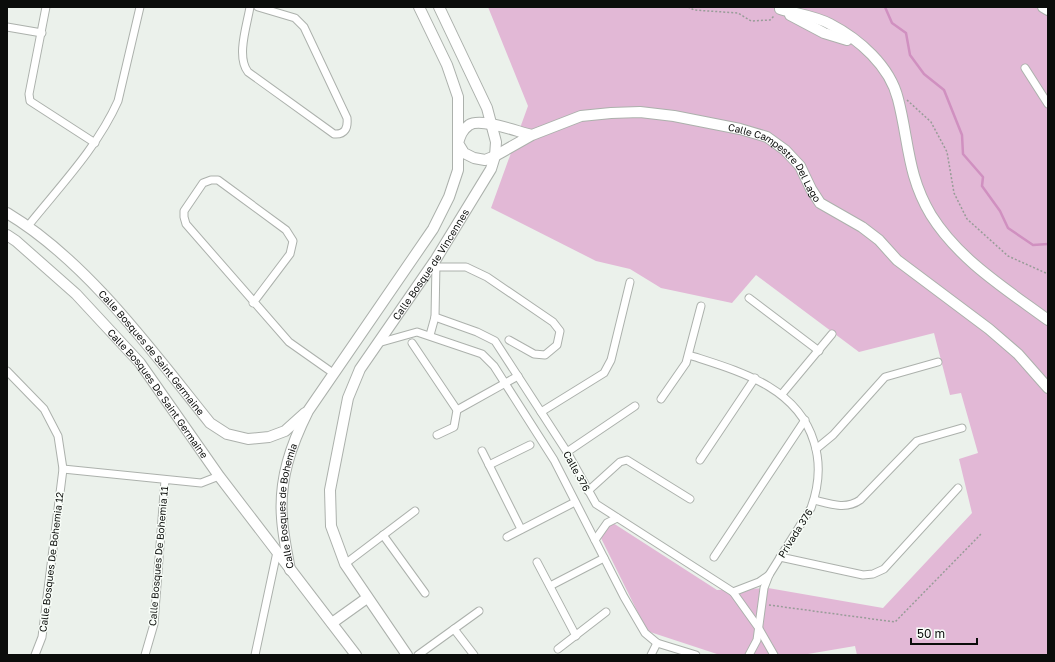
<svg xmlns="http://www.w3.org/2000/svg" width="1055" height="662" viewBox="0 0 1055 662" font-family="'Golos Text',sans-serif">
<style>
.green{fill:#e2b8d6}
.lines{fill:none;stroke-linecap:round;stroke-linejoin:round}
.stream{stroke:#d090c0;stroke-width:2.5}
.street-casing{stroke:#acb1ac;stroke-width:9}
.secondary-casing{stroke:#acb1ac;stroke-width:12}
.path{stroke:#989c98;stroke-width:1.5;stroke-dasharray:2 2;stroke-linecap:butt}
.street{stroke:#fff;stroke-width:7}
.secondary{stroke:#fff;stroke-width:10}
.labels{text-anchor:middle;stroke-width:3;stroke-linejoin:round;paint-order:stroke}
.street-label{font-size:10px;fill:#0b0d0b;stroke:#f9fef9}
</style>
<rect width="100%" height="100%" fill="#ebf1eb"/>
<path class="green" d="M488 7H1048V655H857L855 646 802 655H720L647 631 599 534 613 523 717 590 768 588 883 608 972 513 959 459 978 453 961 393 950 395 934 333 859 352 756 275 732 303 661 288 630 269 596 261 491 208 528 106Z"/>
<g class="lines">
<path class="stream" d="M885 7 892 23 906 33 910 55 924 74 944 90 962 135 963 154 983 177 982 186 1000 211 1008 228 1033 245 1048 244"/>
<g class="street-casing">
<g id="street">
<path d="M46 7 29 94 30 101 95 143"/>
<path d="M250 7C247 25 236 57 248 72L334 134C345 135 348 128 347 118L304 27 295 18 258 7"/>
<path d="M7 27 42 33"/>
<path d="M1025 68 1048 104"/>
<path d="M28 226C60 186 97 148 118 101L140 7"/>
<path d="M436 267H466L487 277 553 322 560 331 557 345 545 355 534 354 509 340"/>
<path d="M749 298 819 351"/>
<path d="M253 303 290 254 293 241 286 230 218 180H211L203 183 184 211V217L186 224 289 342 333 373"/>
<path d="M435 317 477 332 495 341 567 452 596 504 733 592 758 627 774 655"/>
<path d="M430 335 435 317 436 263"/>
<path d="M378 343 417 332 482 354 494 366 554 460 624 597 645 633 657 643 696 655"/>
<path d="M412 343 457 410 454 427 437 435"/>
<path d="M689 355C738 371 797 386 814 442 821 464 819 486 811 508L769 575 764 588 757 640 749 655"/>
<path d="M7 371 44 409 58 436 63 469 42 637 35 655"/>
<path d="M782 394 832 334"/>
<path d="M661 399 686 363 701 306"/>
<path d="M457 410 518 376"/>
<path d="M541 412 604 373 611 360 630 282"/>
<path d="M816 449 833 435 885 377 938 362"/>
<path d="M482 451 521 529"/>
<path d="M567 452 635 406"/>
<path d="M700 460 755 378"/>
<path d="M489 465 530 445"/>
<path d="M63 469 201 483 219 476"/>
<path d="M588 491 620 462 627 460 690 499"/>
<path d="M814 500C830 504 846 510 860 500L917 441 962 428"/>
<path d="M383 535 425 593"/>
<path d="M507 537 575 502"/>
<path d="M595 540 607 523 617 518"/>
<path d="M714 557 805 420"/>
<path d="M780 557 863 575 873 574 884 569 958 488"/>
<path d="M537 562 576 636"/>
<path d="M345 564 415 511"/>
<path d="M550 586 604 558"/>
<path d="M733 592 759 582 769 575"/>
<path d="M454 629 474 655"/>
<path d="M558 649 606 612"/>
<path d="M145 655 154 624 165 480"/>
<path d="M255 655 277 552"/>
<path d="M418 655 479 611"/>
<path d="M651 655 657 643"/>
</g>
</g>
<g class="secondary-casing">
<g id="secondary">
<path d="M1043 7 1048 10"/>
<path d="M780 9C797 14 815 16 830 24 859 39 890 66 898 99 909 141 907 175 931 215 959 260 1006 289 1048 320"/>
<path d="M790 15 824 33 847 40"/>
<path id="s1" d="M532 135C518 132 481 117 469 125 462 130 460 136 458 143L464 153 474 158 485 160 495 156 532 135 581 116 611 113 640 112 674 116 740 129 767 137 785 150 800 166 811 189 820 203 862 227 879 240 897 260 989 329 1018 354 1048 388"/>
<path id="s2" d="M7 213C87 261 152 351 210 423L227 434 248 439 269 437 285 431 305 413"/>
<path id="s3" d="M7 235 16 241 76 294 140 363 219 476 356 655"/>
<path id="s4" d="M290 570C287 553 283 535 282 518 279 479 291 445 308 411L433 229 449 197 458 170V97L447 65 419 7"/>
<path d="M332 623 367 598"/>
<path id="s5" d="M407 655 345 564 331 526 330 490 348 398 360 369 436 259 491 169 495 156 496 142 487 108 439 7"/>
</g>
</g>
<g class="path">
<path d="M688 7 694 10 738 13 751 21 770 20 774 16"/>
<path d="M907 100 931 122 947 152 954 193 967 219 1008 256 1048 274"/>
<path d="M769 605 895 622 981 534"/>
</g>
<use href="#street" class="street"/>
<use href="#secondary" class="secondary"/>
</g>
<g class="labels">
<g class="street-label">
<text dy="4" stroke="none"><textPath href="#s1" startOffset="437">Calle Campestre Del Lago</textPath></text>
<text dy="4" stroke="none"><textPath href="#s5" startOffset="438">Calle Bosque de Vincennes</textPath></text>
<text dy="4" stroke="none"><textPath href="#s2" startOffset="202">Calle Bosques de Saint Germaine</textPath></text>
<text dy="4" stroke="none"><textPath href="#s3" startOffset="220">Calle Bosques De Saint Germaine</textPath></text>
<text transform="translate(577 471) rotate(61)" y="4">Calle 376</text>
<text dy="4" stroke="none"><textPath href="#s4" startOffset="65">Calle Bosques de Bohemia</textPath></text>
<text transform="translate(795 533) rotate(-58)" y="4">Privada 376</text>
<text transform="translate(158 556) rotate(-85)" y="4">Calle Bosques De Bohemia 11</text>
<text transform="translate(51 562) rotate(-83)" y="4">Calle Bosques De Bohemia 12</text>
</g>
</g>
<rect width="1055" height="662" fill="none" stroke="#0b0d0b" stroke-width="16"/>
<path d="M911 638v6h66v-6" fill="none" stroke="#0b0d0b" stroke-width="2"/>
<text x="917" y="638" font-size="12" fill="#0b0d0b" stroke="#f9fef9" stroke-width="3" paint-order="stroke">50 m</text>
</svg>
